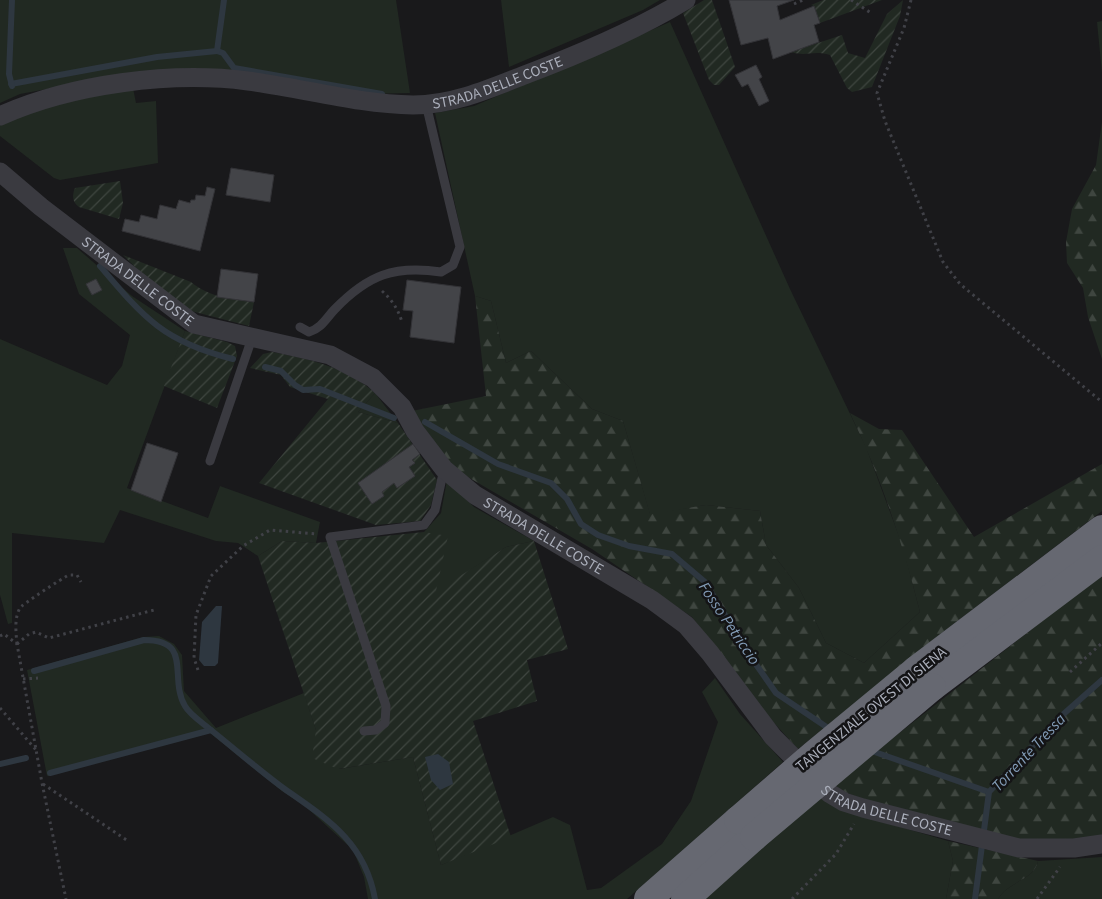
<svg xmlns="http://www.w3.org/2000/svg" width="1102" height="899" viewBox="0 0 1102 899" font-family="'Source Sans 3',sans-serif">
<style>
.grass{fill:#212922}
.forest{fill:url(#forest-firs)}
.garden{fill:url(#garden-furrows)}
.water{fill:#2e3740}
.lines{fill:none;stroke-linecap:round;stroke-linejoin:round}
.stream{stroke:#2e3740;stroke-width:6}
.building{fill:#434448;stroke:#333337}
.path{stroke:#404147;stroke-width:3;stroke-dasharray:2.5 4;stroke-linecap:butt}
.lane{stroke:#3a3a40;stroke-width:9}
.street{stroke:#3a3a40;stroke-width:19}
.highway{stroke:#666871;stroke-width:28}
.highway-bridge{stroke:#666871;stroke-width:28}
.labels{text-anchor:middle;stroke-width:5;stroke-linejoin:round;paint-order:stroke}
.street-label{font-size:15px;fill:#abafbb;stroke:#141416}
.water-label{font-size:16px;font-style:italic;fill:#829bb6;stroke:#141416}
</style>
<defs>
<pattern id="forest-firs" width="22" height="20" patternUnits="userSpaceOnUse" patternTransform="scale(1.25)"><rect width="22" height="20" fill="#212922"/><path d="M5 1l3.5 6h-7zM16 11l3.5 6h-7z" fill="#3f4640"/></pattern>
<pattern id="garden-furrows" width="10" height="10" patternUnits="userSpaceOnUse" patternTransform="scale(1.25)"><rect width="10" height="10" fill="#212922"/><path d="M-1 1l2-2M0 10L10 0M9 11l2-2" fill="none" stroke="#3f4640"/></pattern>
</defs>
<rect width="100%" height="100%" fill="#19191b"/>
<g class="grass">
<path d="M0 0H396L410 93 365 94 244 73 194 68 134 73 20 94 0 103Z"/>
<path d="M501 0H660L643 10 509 67Z"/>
<path d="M1102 21V73L1097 22Z"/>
<path d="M670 22 790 289 866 447 903 547 920 612 864 663 826 643 799 588 766 545 760 511 706 505 650 515 623 421 592 409 531 351 506 363 491 301 475 296 435 113 474 106Z"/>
<path d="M133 88 136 103 156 101 158 163 60 180 54 178 0 136V124L51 105Z"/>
<path d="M63 248H77L132 296 185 331 127 488 208 518 220 486 320 522 316 543 282 541 258 556 238 543 216 541 120 510 104 543 12 533V623L8 624 0 595V339L107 385 122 366 130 335 79 294Z"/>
<path d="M375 393 398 423 358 412Z"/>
<path d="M447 480 474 507 534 541 506 547 436 592 424 532 441 513Z"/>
<path d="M159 636 174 644 182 655 184 691 216 728 304 693 316 730 339 769 413 757 441 865 553 817 570 825 587 890 601 888 662 844 691 801 718 722 702 692 715 678 740 714 783 762 627 899H368L364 877 353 850 305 806 282 791 210 733 47 776 27 670 143 637Z"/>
<path d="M822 796 843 810 948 841 953 861 946 899H701Z"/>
<path d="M1102 857V899H998C1008 881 1035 880 1038 861Z"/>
</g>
<g class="forest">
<path d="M1102 122V359L1088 317 1083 288 1067 263 1066 242 1072 209 1096 165Z"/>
<path d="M475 296 491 301 506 363 531 351 592 409 623 421 650 514 706 505 760 511 766 545 799 588 826 643 864 663 920 612C903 544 881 477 850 413L879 429 902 430 974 537 1102 464V511L939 635 798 749 765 713 692 617 592 549 461 473 448 461 412 411 486 396Z"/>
<path d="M1102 574V837L1039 842 1018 839 867 800 847 793 833 785Z"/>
<path d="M948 841 1038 861C1035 880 1008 881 998 899H946L953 861Z"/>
</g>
<g class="garden">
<path d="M704 0H712L735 67 719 85H714L709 80 683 13Z"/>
<path d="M823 0H882L820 23 814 6 811 5Z"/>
<path d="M903 0 900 16 872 87 852 92 847 88 830 55C813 50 807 57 791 52L842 35 848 53 865 58 887 14Z"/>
<path d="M120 181 123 203 119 219 79 207C72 202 72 195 75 188Z"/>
<path d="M123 255 191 282C209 297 231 299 254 302L249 326 191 311 151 283Z"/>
<path d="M185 331 227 342 235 346 237 356 217 408 164 386Z"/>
<path d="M272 352C310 359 346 367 375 393L358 412 398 423 437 480 431 505 420 521 376 525 259 483 328 399 290 387 281 375 250 368 263 354Z"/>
<path d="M424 532 448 536 436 591 506 547 534 541 568 649 527 660 537 701 473 721 511 837 441 865 413 757 338 769 312 758 316 730 258 556 282 541 316 543Z"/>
</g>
<g class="water">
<path d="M216 606H222L218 663 215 666H204L199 660 202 622Z"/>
<path d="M438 754 449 762 453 784 440 790 431 780 425 757Z"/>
</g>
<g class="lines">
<g class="stream">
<path d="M217 51 223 53 234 68 382 94"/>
<path d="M11 84 157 57 217 51 224 0"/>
<path d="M12 86 9 74 12 0"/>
<path d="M100 266C144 318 164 342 233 359"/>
<path d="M265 367 281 371 295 385 303 390 320 389 394 418"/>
<path d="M425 422 498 464 551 483 567 499 581 524 598 535 629 546 672 554 705 582 748 653 776 693 831 730"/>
<path d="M34 671 144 640C194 640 168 677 185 706 190 715 203 723 211 730"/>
<path d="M869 750 989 792"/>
<path d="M0 764 26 758"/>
<path d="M50 773 211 730C236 750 260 771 286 790 329 820 365 843 375 899"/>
<path d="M975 899 989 792 1059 718 1102 680"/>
</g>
</g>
<g class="building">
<path d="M729 0H794L777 6 780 20 814 6 820 23 814 25 819 42 773 59 768 38 741 45Z"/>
<path d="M756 65 762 77 759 79 769 101 759 106 748 84 742 87 735 75Z"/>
<path d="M231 168 274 175 270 202 226 195Z"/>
<path d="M207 187 215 189 200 251 122 231 125 219 139 222 141 215 157 219 160 205 176 209 179 200 190 203 191 200H195L196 195 205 196Z"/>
<path d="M221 269 258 274 254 302 217 297Z"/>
<path d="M96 279 102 290 92 295 86 284Z"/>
<path d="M407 280 461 287 454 343 410 337 413 311 403 310Z"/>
<path d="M147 443 178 453 161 502 131 490Z"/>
<path d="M413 444 420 454 412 460 415 463 409 467 415 476 397 488 394 483 382 492 384 496 372 504 358 483Z"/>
</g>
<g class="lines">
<g class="path">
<path d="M851 0 871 13"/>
<path d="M911 0 904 28 877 93 885 121 943 262 960 284 1102 402"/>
<path d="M794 4 803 0"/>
<path d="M382 291C392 300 398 309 402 322"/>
<path d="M0 636 4 634 17 644 42 783 66 899"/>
<path d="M17 644 29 634 36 632 49 638 154 610"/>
<path d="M17 644C16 633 14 618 20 608 21 605 64 577 69 575 72 575 74 575 77 575L81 582"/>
<path d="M198 670 194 658 196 615 211 576 243 546 270 530 317 534"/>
<path d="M1070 672 1102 643"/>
<path d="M23 679 38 678"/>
<path d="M0 708 36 750"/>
<path d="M43 784 128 841"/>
<path d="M792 899 836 854 854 824"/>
<path d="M1037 899 1060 867"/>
</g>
<g class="lane">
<path d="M300 327 309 332C322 328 326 318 335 309 368 275 394 265 441 272L453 265 460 247 426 104"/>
<path d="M210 461 252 338"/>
<path d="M364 731 376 730 385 723 386 706 330 537 424 525 435 510 444 469"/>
</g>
<g class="street">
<path id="s1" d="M0 116C71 84 171 71 248 81 303 88 357 104 413 105 451 105 487 90 522 76 578 55 635 31 686 0"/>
<path id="s2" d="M0 172 41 207 194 324 330 355 373 378 402 407 415 431 444 469 475 495 652 600 686 625 710 653 773 737 829 793 844 802 863 808 1019 848H1074L1102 844"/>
</g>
<g class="highway">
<path d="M916 670 1102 529"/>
<path d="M932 687 1102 559"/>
<path d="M648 899 738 820"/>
<path d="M685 899 754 837"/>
</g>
<g class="highway-bridge">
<path d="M738 820 813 755 916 670"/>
<path d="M754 837 932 687"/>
</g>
</g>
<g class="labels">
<g class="street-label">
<text dy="5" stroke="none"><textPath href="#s1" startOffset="508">STRADA DELLE COSTE</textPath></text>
<text dy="5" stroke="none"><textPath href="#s2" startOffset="176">STRADA DELLE COSTE</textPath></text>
<text dy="5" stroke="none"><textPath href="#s2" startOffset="671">STRADA DELLE COSTE</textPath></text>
<text transform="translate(871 709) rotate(-39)" y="5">TANGENZIALE OVEST DI SIENA</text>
<text dy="5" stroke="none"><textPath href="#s2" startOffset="1121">STRADA DELLE COSTE</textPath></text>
</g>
<g class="water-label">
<text transform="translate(730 623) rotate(56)" y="6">Fosso Petriccio</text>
<text transform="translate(1028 752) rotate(-47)" y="6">Torrente Tressa</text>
</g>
</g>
</svg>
